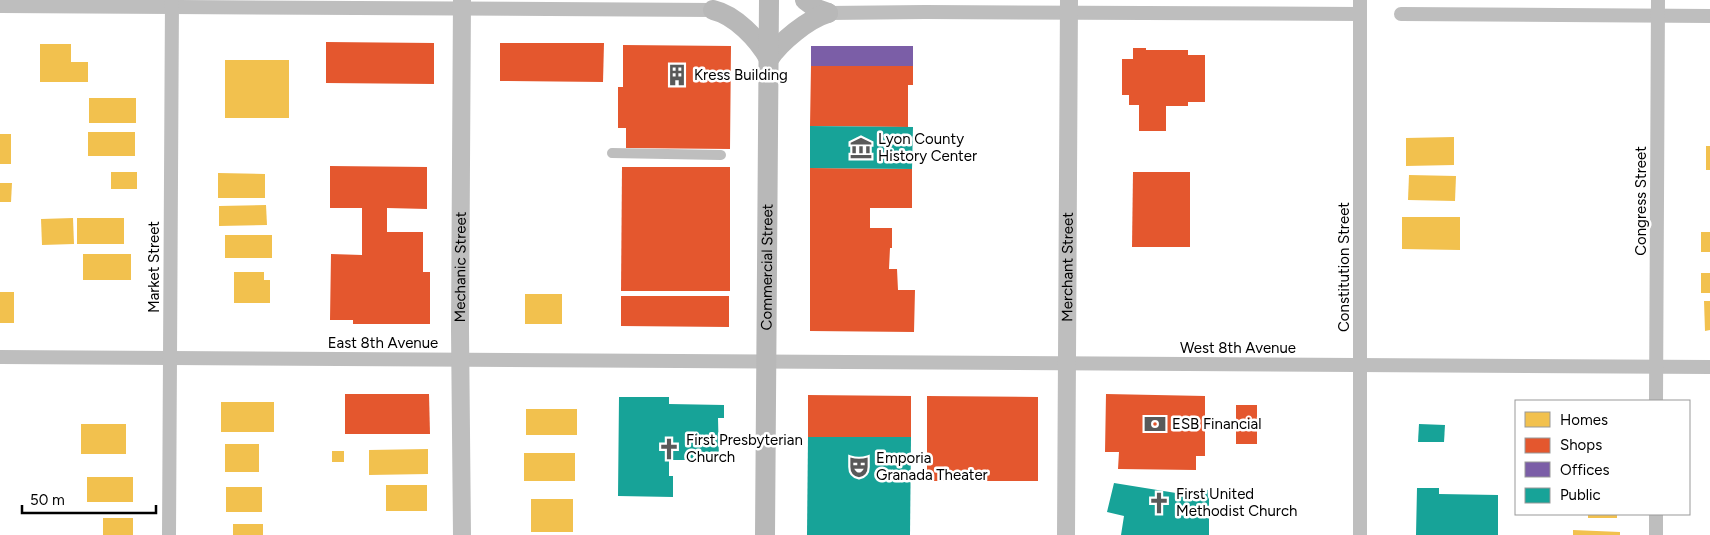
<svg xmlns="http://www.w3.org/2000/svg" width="1710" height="535" viewBox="0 0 1710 535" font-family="Figtree,sans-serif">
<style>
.homes{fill:#f2c14e}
.shops{fill:#e4572e}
.offices{fill:#7b5ea7}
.public{fill:#17a398}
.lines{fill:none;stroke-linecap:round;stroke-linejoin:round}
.pedestrian{stroke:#bebebe;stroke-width:10}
.minor{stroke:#bebebe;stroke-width:14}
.tertiary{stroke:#bebebe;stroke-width:18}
.secondary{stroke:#b8b8b8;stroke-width:20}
.labels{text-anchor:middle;stroke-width:5;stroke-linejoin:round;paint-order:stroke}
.poi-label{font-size:15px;fill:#000;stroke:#fff;text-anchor:start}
.street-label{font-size:15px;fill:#000;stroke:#fff}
</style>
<rect width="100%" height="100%" fill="#fff"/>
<g class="homes">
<path d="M40 44H71V62H88V82H40Z"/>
<rect x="225" y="60" width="64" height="58"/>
<rect x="89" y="98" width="47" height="25"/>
<rect x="88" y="132" width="47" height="24"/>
<rect x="0" y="134" width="11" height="30"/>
<path d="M1454 137V165L1406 166V138Z"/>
<rect x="1706" y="146" width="4" height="24"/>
<rect x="111" y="172" width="26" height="17"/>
<path d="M218 173 265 174V198H218Z"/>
<path d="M1409 175 1456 176 1455 201 1408 200Z"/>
<path d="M0 183H12L11 202H0Z"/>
<path d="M266 205 267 225 219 226V206Z"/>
<path d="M1402 217H1460V250L1402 249Z"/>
<path d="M73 218 74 244 42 245 41 219Z"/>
<rect x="77" y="218" width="47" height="26"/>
<rect x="1701" y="232" width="9" height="20"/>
<rect x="225" y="235" width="47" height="23"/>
<rect x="83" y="254" width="48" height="26"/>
<path d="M234 272H264V280H270V303H234Z"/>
<rect x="1701" y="273" width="9" height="20"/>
<rect x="0" y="292" width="14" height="31"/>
<rect x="525" y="294" width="37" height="30"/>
<path d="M1704 301H1710V330L1705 331Z"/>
<rect x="221" y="402" width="53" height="30"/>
<rect x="526" y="409" width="51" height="26"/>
<rect x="81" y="424" width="45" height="30"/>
<rect x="225" y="444" width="34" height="28"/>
<path d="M428 449V474L369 475V450Z"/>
<rect x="332" y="451" width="12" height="11"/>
<rect x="524" y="453" width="51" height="28"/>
<rect x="87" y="477" width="46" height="25"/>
<rect x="386" y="485" width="41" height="26"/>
<rect x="226" y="487" width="36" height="25"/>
<rect x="531" y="499" width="42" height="33"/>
<rect x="1588" y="514" width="29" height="4"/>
<rect x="103" y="518" width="30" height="17"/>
<rect x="233" y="524" width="30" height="11"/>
<path d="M1573 530 1620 532V535H1573Z"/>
</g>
<g class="shops">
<path d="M326 42 434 43V84L326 83Z"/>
<path d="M500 43H604L603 82 500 81Z"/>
<path d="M623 45 731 46 730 149 626 148V128H618V87H623Z"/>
<path d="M1133 48H1146V50H1188V55H1205V102H1188V106H1166V131H1139V105H1129V95H1122V59H1133Z"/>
<path d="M811 66H913V85H908V127L810 126Z"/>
<path d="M330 166 427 167V209L387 208V232H423V272H430V324H353V320H330L331 254 362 255V208H330Z"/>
<path d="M622 167H730V291H621Z"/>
<path d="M810 168 912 169V208H870V228H892V248H890L889 269H897L898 290H915L914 332 810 331Z"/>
<path d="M1133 172H1190V247H1132Z"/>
<path d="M621 296H729V327L621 326Z"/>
<path d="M345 394H429L430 434H345Z"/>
<path d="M1106 394 1205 396V456H1196V470L1118 469 1119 452H1105Z"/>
<path d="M808 395 911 396V437H808Z"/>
<path d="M927 396 1038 397V481H927Z"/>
<rect x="1236" y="405" width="21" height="39"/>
</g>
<rect class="offices" x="811" y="46" width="102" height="20"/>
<g class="public">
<path d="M810 126 913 127 912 169 810 168Z"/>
<path d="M619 397H669V404L724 405V418H718L719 460H669V476H673V497L618 496Z"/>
<path d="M1419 424 1445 425 1444 442H1418Z"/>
<path d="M808 437H911L910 535H807Z"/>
<path d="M1114 483 1176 493V489L1209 490V535H1121L1124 516 1107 512Z"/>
<path d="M1417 488H1439V494L1498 495V535H1416Z"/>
</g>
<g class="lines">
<path class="pedestrian" d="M612 153 721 155"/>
<g class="minor">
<path d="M0 6 713 10"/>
<path d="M828 13 925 12 1360 14"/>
<path d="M1401 14 1710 16"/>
<path d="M0 357 1710 367"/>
<path d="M1656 401 1658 0"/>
<path d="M169 535 172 0"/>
<path d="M1360 535V0"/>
<path d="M1656 535V514"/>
</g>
<g class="tertiary">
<path id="s1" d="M462 535 460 330 462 0"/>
<path id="s2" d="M1066 535 1069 0"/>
</g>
<g class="secondary">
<path d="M805 0 817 9 828 13"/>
<path d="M713 10C735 15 758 39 769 59 780 42 808 19 828 13"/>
<path id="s3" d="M765 535 769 0"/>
</g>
</g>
<defs>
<g id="building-bare" transform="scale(1.725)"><path d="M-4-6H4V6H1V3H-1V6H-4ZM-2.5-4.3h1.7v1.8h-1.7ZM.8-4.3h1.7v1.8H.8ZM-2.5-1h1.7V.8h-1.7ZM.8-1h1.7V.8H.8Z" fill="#595959" stroke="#fff" stroke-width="2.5" paint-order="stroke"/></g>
<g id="museum-bare" transform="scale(1.725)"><path d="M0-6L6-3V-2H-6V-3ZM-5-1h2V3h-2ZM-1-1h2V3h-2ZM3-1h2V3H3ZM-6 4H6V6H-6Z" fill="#595959" stroke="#fff" stroke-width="2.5" paint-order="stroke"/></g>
<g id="bank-bare" transform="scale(1.725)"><path d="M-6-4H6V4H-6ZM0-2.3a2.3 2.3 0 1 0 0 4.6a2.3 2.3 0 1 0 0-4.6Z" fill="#595959" stroke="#fff" stroke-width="2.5" paint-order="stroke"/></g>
<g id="church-bare" transform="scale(1.725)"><path d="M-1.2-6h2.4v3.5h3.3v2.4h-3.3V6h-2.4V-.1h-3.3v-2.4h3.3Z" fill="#595959" stroke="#fff" stroke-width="2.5" paint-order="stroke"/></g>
<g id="theatre-bare" transform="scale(1.725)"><path d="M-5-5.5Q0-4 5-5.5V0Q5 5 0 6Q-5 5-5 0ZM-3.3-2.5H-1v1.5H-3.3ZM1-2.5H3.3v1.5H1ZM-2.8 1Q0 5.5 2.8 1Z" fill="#595959" stroke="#fff" stroke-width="2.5" paint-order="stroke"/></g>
</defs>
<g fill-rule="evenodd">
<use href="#building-bare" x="677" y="75"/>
<use href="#museum-bare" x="861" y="148"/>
<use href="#bank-bare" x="1155" y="424"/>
<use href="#church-bare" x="669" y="449"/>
<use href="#theatre-bare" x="859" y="467"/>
<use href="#church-bare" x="1159" y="503"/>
</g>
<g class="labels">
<g class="poi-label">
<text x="694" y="80">Kress Building</text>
<text x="878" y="144">Lyon County<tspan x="878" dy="17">History Center</tspan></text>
<text x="1172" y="429">ESB Financial</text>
<text x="686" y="445">First Presbyterian<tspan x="686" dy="17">Church</tspan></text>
<text x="876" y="463">Emporia<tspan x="876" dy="17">Granada Theater</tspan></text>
<text x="1176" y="499">First United<tspan x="1176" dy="17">Methodist Church</tspan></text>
</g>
<g class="street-label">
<text transform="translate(1641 201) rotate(-90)" y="5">Congress Street</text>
<text transform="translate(154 267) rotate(-90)" y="5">Market Street</text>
<text dy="5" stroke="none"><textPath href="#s3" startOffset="268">Commercial Street</textPath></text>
<text dy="5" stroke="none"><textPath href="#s2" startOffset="268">Merchant Street</textPath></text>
<text transform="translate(1344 267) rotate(-90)" y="5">Constitution Street</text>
<text dy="5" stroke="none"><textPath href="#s1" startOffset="268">Mechanic Street</textPath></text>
<text x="383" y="348">East 8th Avenue</text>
<text x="1238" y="353">West 8th Avenue</text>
</g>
</g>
<rect x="1515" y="400" width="175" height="115" fill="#ffffff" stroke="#999999"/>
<rect x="1525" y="412" width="25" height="15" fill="#f2c14e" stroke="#999999"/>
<text x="1560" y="425" font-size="15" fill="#000000">Homes</text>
<rect x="1525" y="438" width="25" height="15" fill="#e4572e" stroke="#999999"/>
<text x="1560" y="450" font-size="15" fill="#000000">Shops</text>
<rect x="1525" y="462" width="25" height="15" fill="#7b5ea7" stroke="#999999"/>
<text x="1560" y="475" font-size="15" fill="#000000">Offices</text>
<rect x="1525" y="488" width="25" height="15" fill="#17a398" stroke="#999999"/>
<text x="1560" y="500" font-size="15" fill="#000000">Public</text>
<path d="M22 505v8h134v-8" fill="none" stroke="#000000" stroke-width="2.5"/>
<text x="30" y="505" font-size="15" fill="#000000" stroke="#ffffff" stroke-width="4" paint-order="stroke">50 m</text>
</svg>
